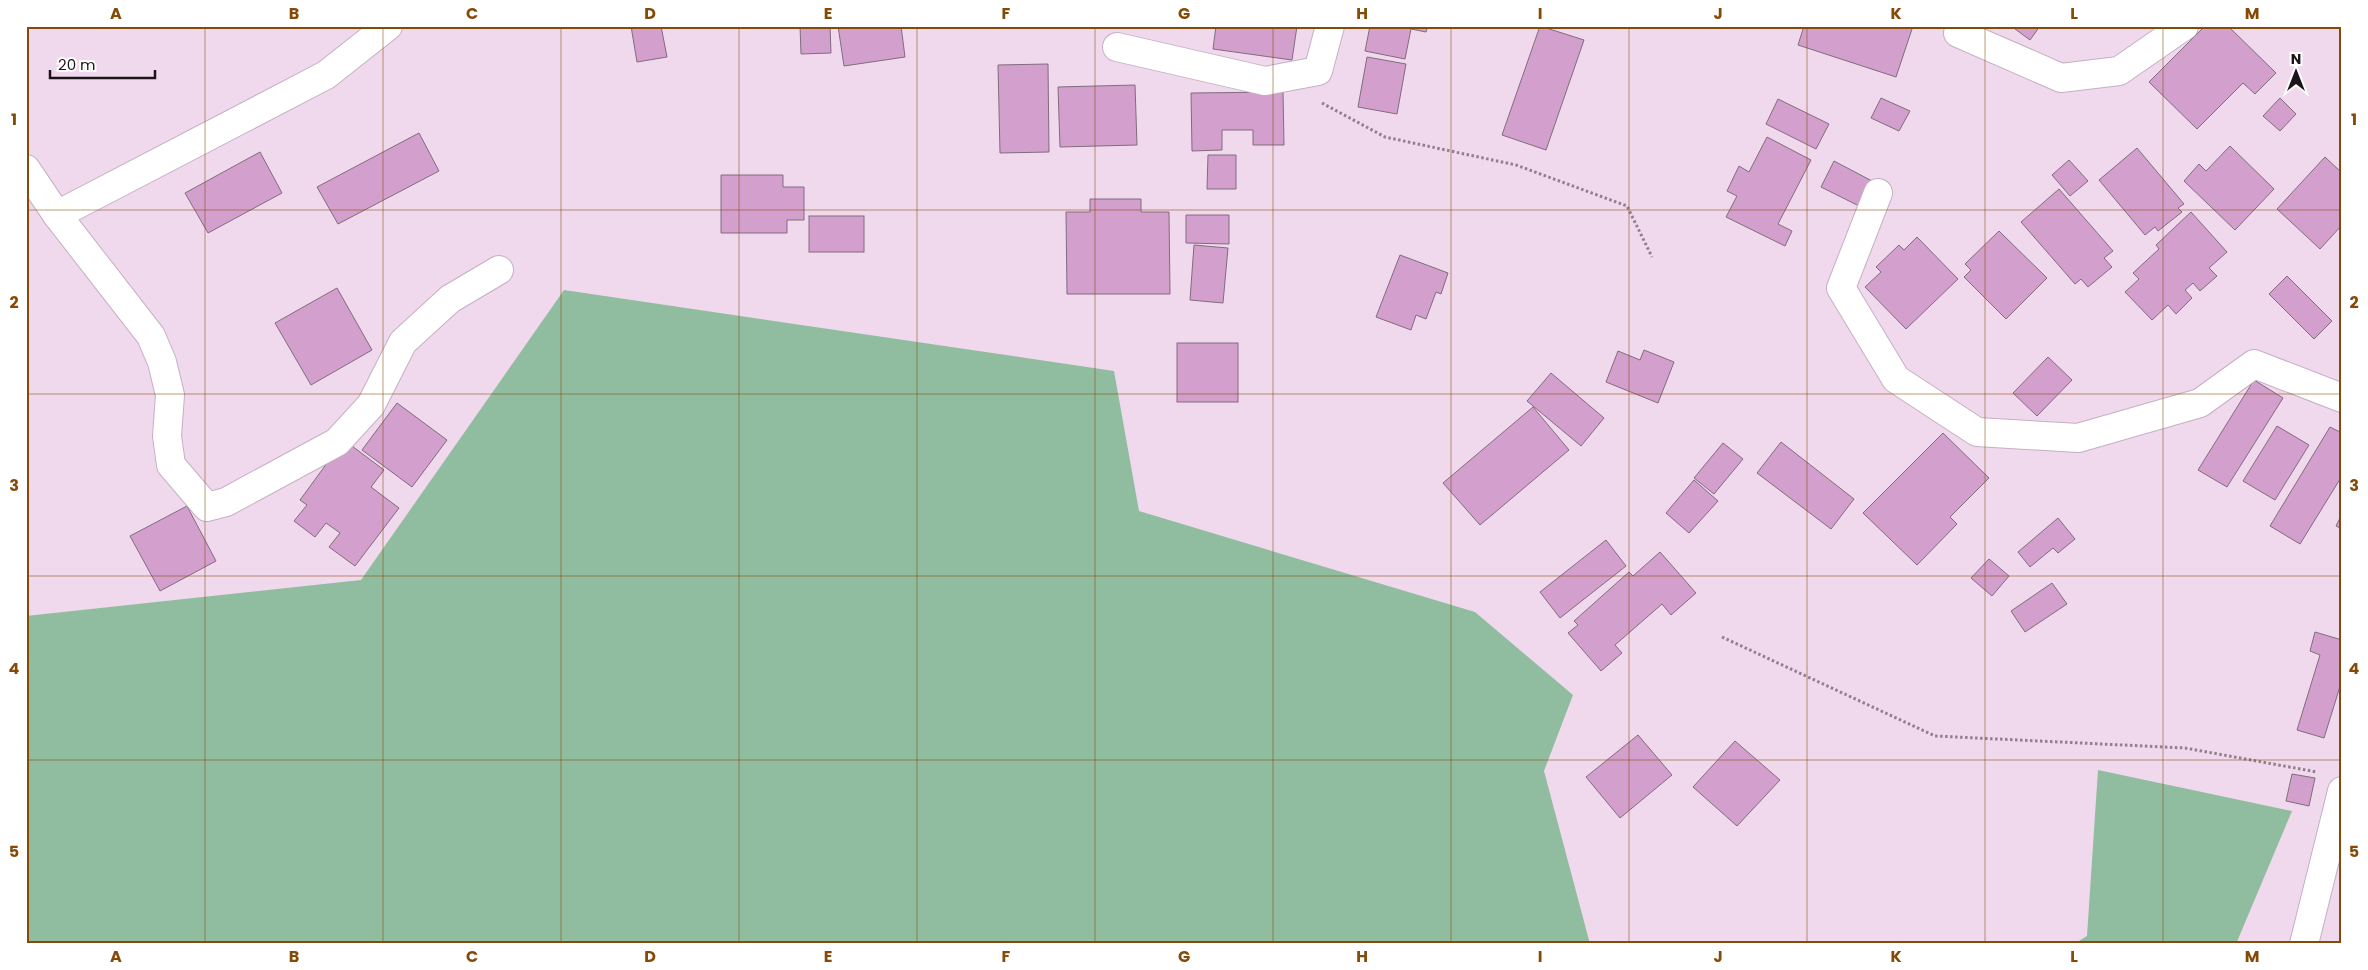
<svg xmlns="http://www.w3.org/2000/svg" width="2368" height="970" viewBox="0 0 2368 970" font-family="Poppins,sans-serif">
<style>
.green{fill:#90bd9f}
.building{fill:#d39fcd;stroke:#816c7e}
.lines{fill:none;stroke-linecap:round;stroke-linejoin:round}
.street-casing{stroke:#c5b0c3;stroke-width:30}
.path{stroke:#90808e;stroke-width:3;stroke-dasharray:2.5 2.5;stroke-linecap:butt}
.street{stroke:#fff;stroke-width:28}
.grid{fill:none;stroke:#864a07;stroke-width:1;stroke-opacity:0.55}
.neatline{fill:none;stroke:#864a07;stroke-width:2}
.grid-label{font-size:16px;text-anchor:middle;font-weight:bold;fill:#864a07}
</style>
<rect width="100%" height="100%" fill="#f0d9ed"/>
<g class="green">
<path d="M564 290 1114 371 1139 511 1475 612 1573 695 1544 771 1590 944H26V616L361 580Z"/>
<path d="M2098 770 2292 811 2236 944H2074L2087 936Z"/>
</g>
<g class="building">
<path d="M631 26H661L667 57 637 62Z"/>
<path d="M800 26H830L831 53 801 54Z"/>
<path d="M838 26H901L905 57 844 66Z"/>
<path d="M1216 26H1297L1292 60 1213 49Z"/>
<path d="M1370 26H1428L1426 32 1411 29 1405 59 1365 51Z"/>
<path d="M1540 26 1584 40 1546 150 1502 135Z"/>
<path d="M1804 26H1913L1896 77 1798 45Z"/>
<path d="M2011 26H2040L2030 40Z"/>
<path d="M2205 26H2228L2276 73 2255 94 2243 83 2197 129 2149 82Z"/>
<path d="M1367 57 1406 64 1397 114 1358 107Z"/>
<path d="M1048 64 1049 152 1000 153 998 65Z"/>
<path d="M1135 85 1137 145 1060 147 1058 87Z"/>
<path d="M1283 92 1284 145H1253V130H1222V150L1192 151 1191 93Z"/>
<path d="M1881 98 1910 111 1899 131 1871 118Z"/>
<path d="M2280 98 2296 114 2280 131 2263 116Z"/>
<path d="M1778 99 1829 124 1816 149 1766 124Z"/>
<path d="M419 133 439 171 338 224 317 187Z"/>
<path d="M1767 137 1811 160 1778 224 1792 231 1785 246 1726 217 1737 196 1727 191 1739 166 1749 172Z"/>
<path d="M2230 146 2274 189 2235 230 2184 181 2199 164 2206 171Z"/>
<path d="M2137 148 2184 204 2178 208 2182 212 2158 231 2155 227 2145 235 2099 180Z"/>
<path d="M260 152 282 193 208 233 185 193Z"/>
<path d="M1208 155H1236V189H1207Z"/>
<path d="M2325 157 2342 173V225L2320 249 2277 209Z"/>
<path d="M2069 160 2088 181 2070 196 2052 175Z"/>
<path d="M1834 161 1874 182 1861 207 1821 187Z"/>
<path d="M721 175H783V187H804V220H787V233H721Z"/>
<path d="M2059 189 2113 251 2104 258 2112 267 2088 287 2081 279 2075 284 2021 222Z"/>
<path d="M1090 199H1141V212H1169L1170 294H1067L1066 212H1090Z"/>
<path d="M2191 212 2227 252 2209 268 2217 276 2200 291 2193 283 2185 290 2192 298 2176 314 2168 305 2152 320 2125 292 2139 279 2133 273 2159 249 2156 245Z"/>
<path d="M1186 215H1229V244L1186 243Z"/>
<rect x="809" y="216" width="55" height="36"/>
<path d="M1999 231 2047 278 2006 319 1964 277 1971 270 1965 264Z"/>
<path d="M1917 237 1958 279 1906 329 1865 287 1881 272 1876 267 1899 245 1904 250Z"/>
<path d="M1194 245 1228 248 1223 303 1190 300Z"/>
<path d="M1400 255 1448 273 1441 294 1436 292 1426 319 1416 315 1411 330 1376 317Z"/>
<path d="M2287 276 2332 321 2314 339 2269 294Z"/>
<path d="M337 288 372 350 311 385 275 323Z"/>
<rect x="1177" y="343" width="61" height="59"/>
<path d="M1644 350 1674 362 1658 403 1606 382 1618 351 1640 360Z"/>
<path d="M2048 357 2072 380 2037 416 2013 393Z"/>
<path d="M1551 373 1604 418 1581 446 1527 401Z"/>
<path d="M2254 380 2283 398 2227 487 2198 470Z"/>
<path d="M397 403 447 440 412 487 362 450Z"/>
<path d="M1533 407 1569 450 1480 525 1443 483Z"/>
<path d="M2277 426 2309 445 2275 500 2243 481Z"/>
<path d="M2330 427 2342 433V476L2300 544 2270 526Z"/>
<path d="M1943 433 1989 478 1950 517 1957 524 1917 565 1863 513Z"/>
<path d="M344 440 384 470 371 487 399 508 355 566 329 547 340 533 326 523 315 537 294 521 307 505 300 500Z"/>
<path d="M1781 442 1854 499 1831 529 1757 473Z"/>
<path d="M1723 443 1743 459 1714 494 1694 478Z"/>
<path d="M1694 480 1718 501 1689 533 1666 513Z"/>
<path d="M187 506 216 561 160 591 130 536Z"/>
<path d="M2342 514V529L2336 526Z"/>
<path d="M2058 518 2075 539 2058 553 2053 548 2030 567 2018 552Z"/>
<path d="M1606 540 1626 566 1560 618 1540 592Z"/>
<path d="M1660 552 1696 593 1671 615 1662 604 1615 645 1622 653 1601 671 1568 633 1578 625 1574 621 1629 572 1633 576Z"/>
<path d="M1989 559 2009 576 1992 596 1971 578Z"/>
<path d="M2052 583 2067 604 2025 632 2011 611Z"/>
<path d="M2315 632 2342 640V680L2324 738 2297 730 2320 655 2310 651Z"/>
<path d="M1638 735 1672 775 1620 818 1586 777Z"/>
<path d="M1735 741 1780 780 1737 826 1693 787Z"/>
<path d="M2292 774 2315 778 2309 806 2286 801Z"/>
</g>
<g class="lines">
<g class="street-casing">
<g id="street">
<path d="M1958 33 2061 78 2119 71 2184 26"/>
<path d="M1117 47 1265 81 1318 71 1330 26"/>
<path d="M26 169 57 215 151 336 162 362 170 395 167 436 171 465 207 507 226 502 337 442 371 405 403 342 450 299 499 270"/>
<path d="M1878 193 1841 288 1896 379 1977 432 2078 438 2200 403 2254 364 2342 398"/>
<path d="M57 215 326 75 388 26"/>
<path d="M2304 944 2342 791"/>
</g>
</g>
<g class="path">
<path d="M1322 103 1385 137 1516 165 1627 206 1652 257"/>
<path d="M1722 637 1935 736 2185 748 2317 772"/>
</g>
<use href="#street" class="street"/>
</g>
<path class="grid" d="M205 26V944M383 26V944M561 26V944M739 26V944M917 26V944M1095 26V944M1273 26V944M1451 26V944M1629 26V944M1807 26V944M1985 26V944M2163 26V944M26 210H2342M26 394H2342M26 576H2342M26 760H2342"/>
<rect width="2368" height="970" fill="none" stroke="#ffffff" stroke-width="55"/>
<g transform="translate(2296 72)" stroke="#ffffff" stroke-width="4" paint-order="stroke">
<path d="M0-4L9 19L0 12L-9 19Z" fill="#1c141b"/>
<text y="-8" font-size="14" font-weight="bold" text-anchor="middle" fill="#1c141b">N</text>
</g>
<path d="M50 70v8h105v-8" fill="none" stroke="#1c141b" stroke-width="2.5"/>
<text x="58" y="70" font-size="15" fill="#1c141b" stroke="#ffffff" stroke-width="4" paint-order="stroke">20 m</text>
<rect x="28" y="28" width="2312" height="914" class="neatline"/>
<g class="grid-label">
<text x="116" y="19">A</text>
<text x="294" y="19">B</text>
<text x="472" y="19">C</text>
<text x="650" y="19">D</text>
<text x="828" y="19">E</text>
<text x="1006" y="19">F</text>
<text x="1184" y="19">G</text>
<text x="1362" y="19">H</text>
<text x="1540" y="19">I</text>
<text x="1718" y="19">J</text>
<text x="1896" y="19">K</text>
<text x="2074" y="19">L</text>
<text x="2252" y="19">M</text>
<text x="14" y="125">1</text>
<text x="2354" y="125">1</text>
<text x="14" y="308">2</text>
<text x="2354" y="308">2</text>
<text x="14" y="491">3</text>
<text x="2354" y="491">3</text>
<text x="14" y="674">4</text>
<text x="2354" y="674">4</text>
<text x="14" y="857">5</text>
<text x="2354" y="857">5</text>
<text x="116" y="962">A</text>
<text x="294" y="962">B</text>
<text x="472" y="962">C</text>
<text x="650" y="962">D</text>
<text x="828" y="962">E</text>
<text x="1006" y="962">F</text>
<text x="1184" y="962">G</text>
<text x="1362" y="962">H</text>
<text x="1540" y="962">I</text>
<text x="1718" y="962">J</text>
<text x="1896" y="962">K</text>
<text x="2074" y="962">L</text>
<text x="2252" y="962">M</text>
</g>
</svg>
